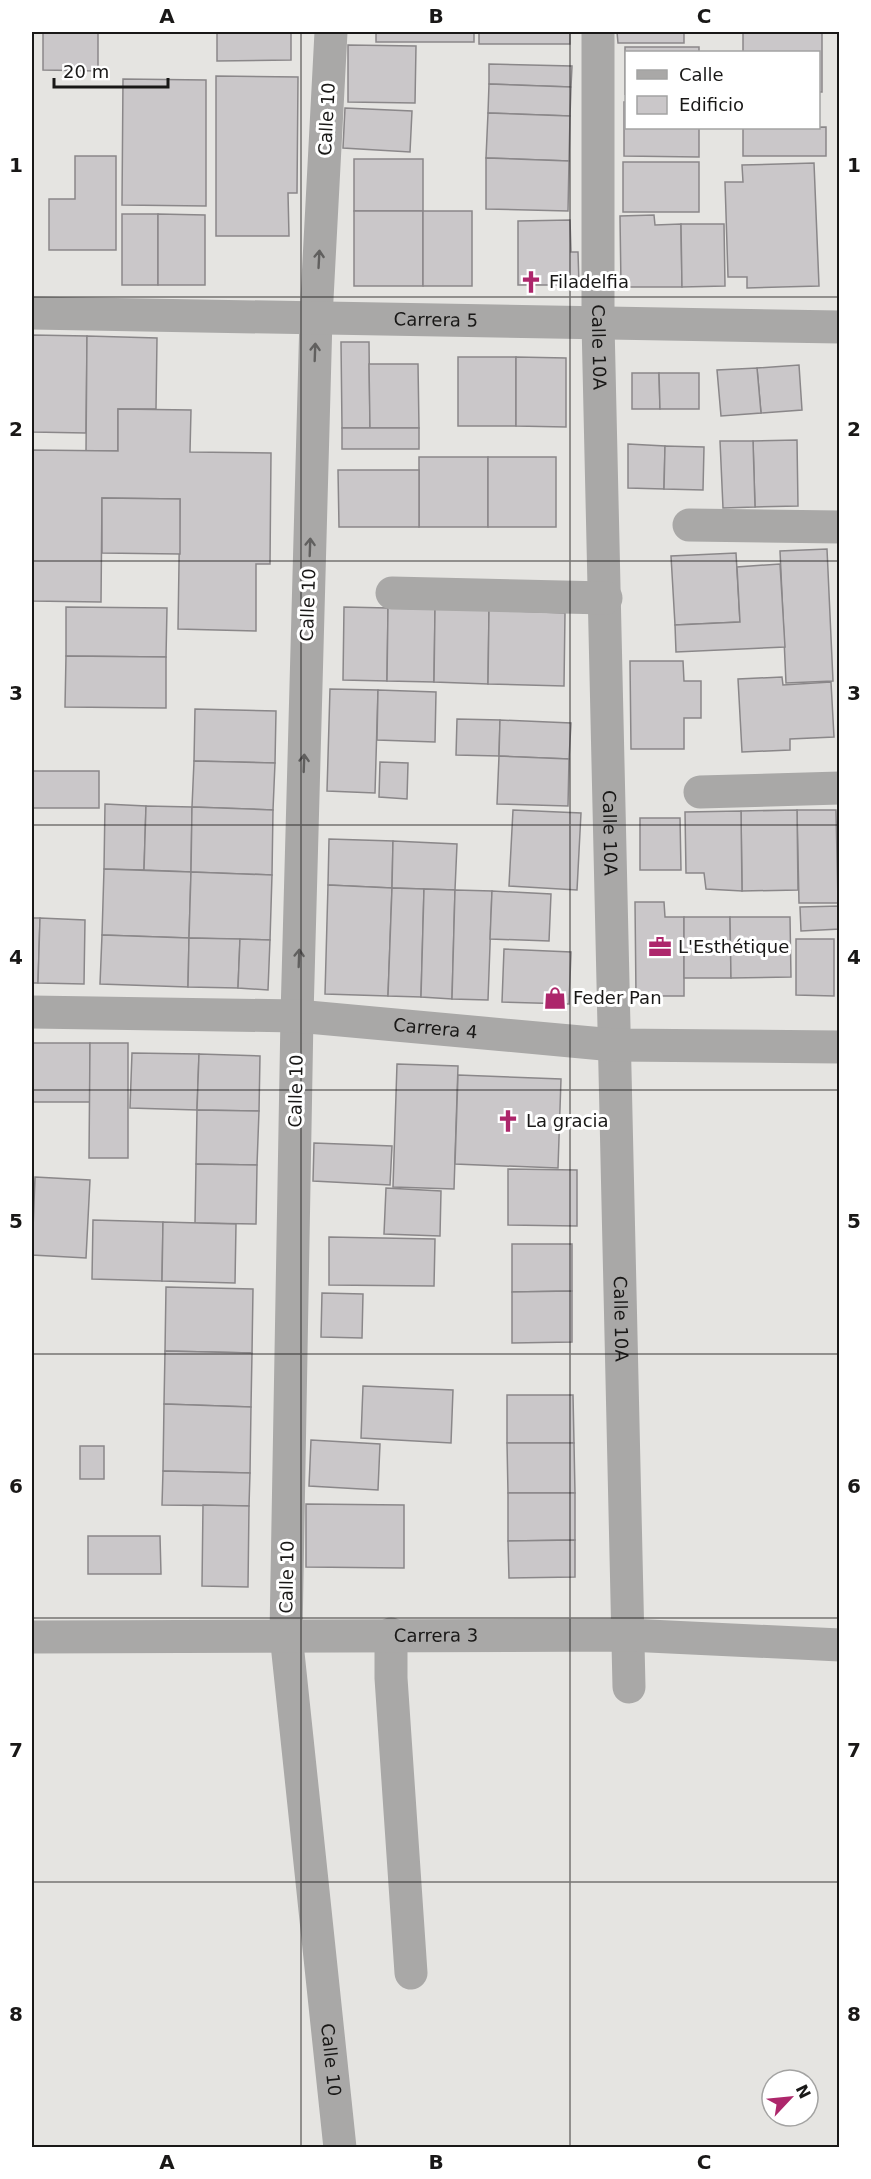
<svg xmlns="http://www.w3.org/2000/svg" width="871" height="2179" viewBox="0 0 871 2179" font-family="'DejaVu Sans',sans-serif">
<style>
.building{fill:#cac7c9;stroke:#8a8789;stroke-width:1.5}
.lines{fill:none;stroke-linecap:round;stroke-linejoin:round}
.minor{stroke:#a9a8a7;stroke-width:33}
.oneway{stroke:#61605f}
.grid{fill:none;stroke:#191817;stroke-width:1.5;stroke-opacity:0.55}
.labels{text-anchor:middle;stroke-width:6;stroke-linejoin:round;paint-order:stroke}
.street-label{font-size:18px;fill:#191817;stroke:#fff}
.poi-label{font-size:18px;fill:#191817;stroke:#fff;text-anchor:start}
.neatline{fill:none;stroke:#191817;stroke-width:2}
.grid-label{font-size:20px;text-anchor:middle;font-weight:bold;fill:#191817}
</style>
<rect width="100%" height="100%" fill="#e5e4e1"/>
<g class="building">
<path d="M43 32H98V71L43 70Z"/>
<path d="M217 32H291V60L217 61Z"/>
<rect x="376" y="32" width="98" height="10"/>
<rect x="479" y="32" width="91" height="12"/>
<path d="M617 32H684V43H618Z"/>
<path d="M743 32H822V92H818V52H743Z"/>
<path d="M348 45 416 46 415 103 348 102Z"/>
<path d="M625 47H699V52H626L625 95Z"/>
<path d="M489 64 572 66 571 87 489 84Z"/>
<path d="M216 76 298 77 297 193H288L289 236H216Z"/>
<path d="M123 79 206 80V206L122 205Z"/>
<path d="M489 84 571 87 570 116 488 113Z"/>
<path d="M624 102H626V128H699V157L624 156Z"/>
<path d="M345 108 412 111 410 152 343 148Z"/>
<path d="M488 113 570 116 569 161 486 158Z"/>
<path d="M826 127V156H743V128Z"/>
<path d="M75 156H116V250H49V199H75Z"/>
<path d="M486 158 569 161 568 211 486 209Z"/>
<rect x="354" y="159" width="69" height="52"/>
<rect x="623" y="162" width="76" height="50"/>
<path d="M814 163 819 286 747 288V277H728L725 182H743L742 165Z"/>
<rect x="354" y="211" width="69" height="75"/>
<rect x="423" y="211" width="49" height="75"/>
<rect x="122" y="214" width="36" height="71"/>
<path d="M158 214 205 215V285H158Z"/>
<path d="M654 215 655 225 681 224 682 287H621L620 216Z"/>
<path d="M570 220 571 252H578L579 285H518V221Z"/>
<path d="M681 224H724L725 286 682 287Z"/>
<path d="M32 335 87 336 86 433 32 432Z"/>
<path d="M87 336 157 338 156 409H118V451H86Z"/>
<path d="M341 342H369L370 428H342Z"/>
<rect x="458" y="357" width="58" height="69"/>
<path d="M516 357 566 358V427L516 426Z"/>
<path d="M369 364H418L419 428H370Z"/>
<path d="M799 365 802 410 761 413 757 368Z"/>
<path d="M757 368 761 413 721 416 717 370Z"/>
<path d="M632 373H659L660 409H632Z"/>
<path d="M659 373H699V409H660Z"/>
<path d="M118 409 191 410 190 452 271 453 270 564H256V631L178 629 180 499 102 498 101 602 32 601V450L118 451Z"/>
<rect x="342" y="428" width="77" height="21"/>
<path d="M797 440 798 506 755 507 753 441Z"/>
<path d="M720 441H753L755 507 723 508Z"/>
<path d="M628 444 665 446 664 489 628 488Z"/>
<path d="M665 446 704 447 703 490 664 489Z"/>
<rect x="419" y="457" width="69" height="70"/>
<rect x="488" y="457" width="68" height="70"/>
<path d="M338 470H419V527H339Z"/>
<path d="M102 498 180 499V554L102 553Z"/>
<path d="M827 549 833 681 786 683 780 551Z"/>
<path d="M736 553 740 622 675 625 671 556Z"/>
<path d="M780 564 785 647 676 652 675 625 740 622 737 567Z"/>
<path d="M66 607 167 608 166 657 66 656Z"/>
<path d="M344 607 388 608 387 681 343 680Z"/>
<path d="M388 608 435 609 434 682 387 681Z"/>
<path d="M435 609 489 610 488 684 434 682Z"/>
<path d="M489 610 565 613 564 686 488 684Z"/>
<path d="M66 656 166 657V708L65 707Z"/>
<path d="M630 661H683L684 681H701V718H684V749H631Z"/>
<path d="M782 677 783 685 831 682 834 737 790 739V750L742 752 738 679Z"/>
<path d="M330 689 378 690 375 793 327 791Z"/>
<path d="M378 690 436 692 435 742 377 740Z"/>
<path d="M195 709 276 711 275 763 194 761Z"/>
<path d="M457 719 500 720 499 756 456 755Z"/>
<path d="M500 720 571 723 569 759 499 756Z"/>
<path d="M499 756 569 759 568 806 497 804Z"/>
<path d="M194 761 275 763 273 810 192 807Z"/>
<path d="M380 762 408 763 407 799 379 797Z"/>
<rect x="32" y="771" width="67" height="37"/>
<path d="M105 804 146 806 144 870 104 869Z"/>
<path d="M146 806 192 807 191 872 144 870Z"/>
<path d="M192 807 273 810 272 875 191 872Z"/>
<path d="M513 810 581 813 577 890 509 886Z"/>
<path d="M797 810H836L838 903H799Z"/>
<path d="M797 810 798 890 742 891 741 811Z"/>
<path d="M741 811 742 891 706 889 704 873H686L685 812Z"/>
<path d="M640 818H680L681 870H640Z"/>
<path d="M329 839 393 841 392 888 328 885Z"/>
<path d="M393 841 457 844 455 890 392 888Z"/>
<path d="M104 869 191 872 189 938 102 935Z"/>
<path d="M191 872 272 875 270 940 189 938Z"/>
<path d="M328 885 392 888 388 996 325 994Z"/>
<path d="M392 888 424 889 421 997 388 996Z"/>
<path d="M424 889 455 890 452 999 421 997Z"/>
<path d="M455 890 492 891 488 1000 452 999Z"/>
<path d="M492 891 551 894 549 941 490 939Z"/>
<path d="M635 902H664L665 917H684V996H636Z"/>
<path d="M840 906V929L801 931 800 907Z"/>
<path d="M684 917H730L731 978H684Z"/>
<path d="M730 917H790L791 977 731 978Z"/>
<path d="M32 918H40L38 983H32Z"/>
<path d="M40 918 85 920 84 984 38 983Z"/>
<path d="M102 935 189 938 188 987 100 984Z"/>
<path d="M189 938 240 939 238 988 188 987Z"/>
<path d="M240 939 270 940 268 990 238 988Z"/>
<path d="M796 939H834V996L796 995Z"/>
<path d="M504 949 571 952 569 1004 502 1002Z"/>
<rect x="32" y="1043" width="58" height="59"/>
<path d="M90 1043H128V1158H89Z"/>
<path d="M132 1053 199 1054 197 1110 130 1108Z"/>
<path d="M199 1054 260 1056 259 1111 197 1110Z"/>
<path d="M397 1064 458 1066 454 1189 393 1187Z"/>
<path d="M458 1075 561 1079 558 1168 455 1164Z"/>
<path d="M197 1110 259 1111 257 1165 196 1164Z"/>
<path d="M314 1143 392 1146 390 1185 313 1181Z"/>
<path d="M196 1164 257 1165 256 1224 195 1223Z"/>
<path d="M508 1169 577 1170V1226L508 1225Z"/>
<path d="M35 1177 90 1180 86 1258 32 1255Z"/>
<path d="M386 1188 441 1191 440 1236 384 1234Z"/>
<path d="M93 1220 163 1222 162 1281 92 1279Z"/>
<path d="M163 1222 236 1224 235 1283 162 1281Z"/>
<path d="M329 1237 435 1239 434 1286 329 1285Z"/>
<path d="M512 1244H572V1291L512 1292Z"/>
<path d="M166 1287 253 1289 252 1353 165 1351Z"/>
<path d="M572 1291V1342L512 1343V1292Z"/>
<path d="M322 1293 363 1294 362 1338 321 1337Z"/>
<path d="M165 1351 252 1353 251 1407 164 1404Z"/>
<path d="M363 1386 453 1390 451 1443 361 1438Z"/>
<path d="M507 1395H573L574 1443H507Z"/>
<path d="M164 1404 251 1407 250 1473 163 1471Z"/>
<path d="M311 1440 380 1444 378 1490 309 1486Z"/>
<path d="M507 1443H574L575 1493H508Z"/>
<rect x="80" y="1446" width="24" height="33"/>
<path d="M163 1471 250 1473 249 1506 162 1505Z"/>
<path d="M508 1493H575V1540L508 1541Z"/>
<path d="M306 1504 404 1505V1568L306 1567Z"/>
<path d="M203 1505 249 1506 248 1587 202 1586Z"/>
<path d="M88 1536H160L161 1574H88Z"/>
<path d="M575 1540V1577L509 1578 508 1541Z"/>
</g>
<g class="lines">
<g class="minor">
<path id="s1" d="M331 32 316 318 297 1016 286 1634 340 2148"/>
<path id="s2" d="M598 32V323L629 1687"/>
<path id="s3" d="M32 313 840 327"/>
<path d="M689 525 840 527"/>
<path d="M392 593 606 598"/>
<path d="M700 792 840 788"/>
<path id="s4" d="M32 1012 297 1016 614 1045 840 1047"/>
<path d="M391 1634V1678L411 1973"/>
<path id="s5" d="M32 1637 628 1635 840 1645"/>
</g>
</g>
<defs><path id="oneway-shaft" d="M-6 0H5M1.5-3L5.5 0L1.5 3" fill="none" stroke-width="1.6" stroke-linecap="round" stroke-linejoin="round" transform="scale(1.5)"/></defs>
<g class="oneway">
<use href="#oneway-shaft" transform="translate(319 259) rotate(-87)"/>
<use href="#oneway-shaft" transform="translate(315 352) rotate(-88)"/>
<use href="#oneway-shaft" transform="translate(310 547) rotate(-88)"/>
<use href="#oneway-shaft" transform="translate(304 763) rotate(-88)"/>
<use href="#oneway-shaft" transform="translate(299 958) rotate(-88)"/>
</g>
<path class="grid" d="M301 32V2148M570 32V2148M32 297H840M32 561H840M32 825H840M32 1090H840M32 1354H840M32 1618H840M32 1882H840"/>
<defs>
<g id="church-bare" transform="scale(1.8)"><path d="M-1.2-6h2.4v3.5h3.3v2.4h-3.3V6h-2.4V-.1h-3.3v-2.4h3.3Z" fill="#ad266b" stroke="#fff" stroke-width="2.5" paint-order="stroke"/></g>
<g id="office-bare" transform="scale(1.8)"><path d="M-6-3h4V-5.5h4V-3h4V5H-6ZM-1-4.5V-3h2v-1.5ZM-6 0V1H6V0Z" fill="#ad266b" stroke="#fff" stroke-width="2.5" paint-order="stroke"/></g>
<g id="shop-bare" transform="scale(1.8)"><path d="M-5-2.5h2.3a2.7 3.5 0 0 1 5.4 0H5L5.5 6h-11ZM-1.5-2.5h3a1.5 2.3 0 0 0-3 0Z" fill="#ad266b" stroke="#fff" stroke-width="2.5" paint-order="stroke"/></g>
</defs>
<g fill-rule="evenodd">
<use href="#church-bare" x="531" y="282"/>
<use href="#office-bare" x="660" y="947"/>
<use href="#shop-bare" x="555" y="998"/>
<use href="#church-bare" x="508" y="1121"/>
</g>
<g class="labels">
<g class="street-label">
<text transform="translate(327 119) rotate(-87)" y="6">Calle 10</text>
<text dy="6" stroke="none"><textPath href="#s3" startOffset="404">Carrera 5</textPath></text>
<text dy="6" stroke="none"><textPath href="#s2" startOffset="315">Calle 10A</textPath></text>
<text transform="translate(308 605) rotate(-88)" y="6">Calle 10</text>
<text dy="6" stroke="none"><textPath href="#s2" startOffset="801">Calle 10A</textPath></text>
<text dy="6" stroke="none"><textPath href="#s4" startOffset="404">Carrera 4</textPath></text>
<text transform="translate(296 1091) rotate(-89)" y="6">Calle 10</text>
<text dy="6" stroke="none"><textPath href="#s2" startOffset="1287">Calle 10A</textPath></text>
<text transform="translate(287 1577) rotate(-89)" y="6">Calle 10</text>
<text dy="6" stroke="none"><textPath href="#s5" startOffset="404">Carrera 3</textPath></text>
<text dy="6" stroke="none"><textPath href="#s1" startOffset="2031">Calle 10</textPath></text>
</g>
<g class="poi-label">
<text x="549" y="288">Filadelfia</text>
<text x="678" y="953">L'Esthétique</text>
<text x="573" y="1004">Feder Pan</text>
<text x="526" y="1127">La gracia</text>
</g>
</g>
<rect width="871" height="2179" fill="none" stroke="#ffffff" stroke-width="66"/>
<rect x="625" y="51" width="195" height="78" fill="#ffffff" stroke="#a3a3a2" stroke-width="1.5"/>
<rect x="637" y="70" width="30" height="9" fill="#a9a8a7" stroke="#a3a3a2" stroke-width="1.5"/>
<text x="679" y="81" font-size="18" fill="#191817">Calle</text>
<rect x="637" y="96" width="30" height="18" fill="#cac7c9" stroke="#a3a3a2" stroke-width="1.5"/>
<text x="679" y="111" font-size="18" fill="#191817">Edificio</text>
<g transform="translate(790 2098) rotate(64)"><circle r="28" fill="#ffffff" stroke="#a3a3a2" stroke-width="1.5"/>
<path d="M0-4.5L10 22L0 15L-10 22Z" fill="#ad266b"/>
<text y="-9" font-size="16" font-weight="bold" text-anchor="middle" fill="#191817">N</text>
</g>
<path d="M54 78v9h114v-9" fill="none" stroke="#191817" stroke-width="3"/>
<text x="63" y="78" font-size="18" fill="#191817" stroke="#ffffff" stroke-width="4.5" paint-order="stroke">20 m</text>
<rect x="33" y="33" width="805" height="2113" class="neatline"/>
<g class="grid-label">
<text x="167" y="23">A</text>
<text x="436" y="23">B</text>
<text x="704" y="23">C</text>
<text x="16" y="172">1</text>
<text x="854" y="172">1</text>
<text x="16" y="436">2</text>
<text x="854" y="436">2</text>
<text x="16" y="700">3</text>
<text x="854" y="700">3</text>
<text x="16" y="964">4</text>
<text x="854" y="964">4</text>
<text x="16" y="1228">5</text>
<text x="854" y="1228">5</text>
<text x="16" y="1493">6</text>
<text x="854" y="1493">6</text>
<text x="16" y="1757">7</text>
<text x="854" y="1757">7</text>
<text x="16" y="2021">8</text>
<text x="854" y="2021">8</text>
<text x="167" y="2169">A</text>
<text x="436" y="2169">B</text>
<text x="704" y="2169">C</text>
</g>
</svg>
